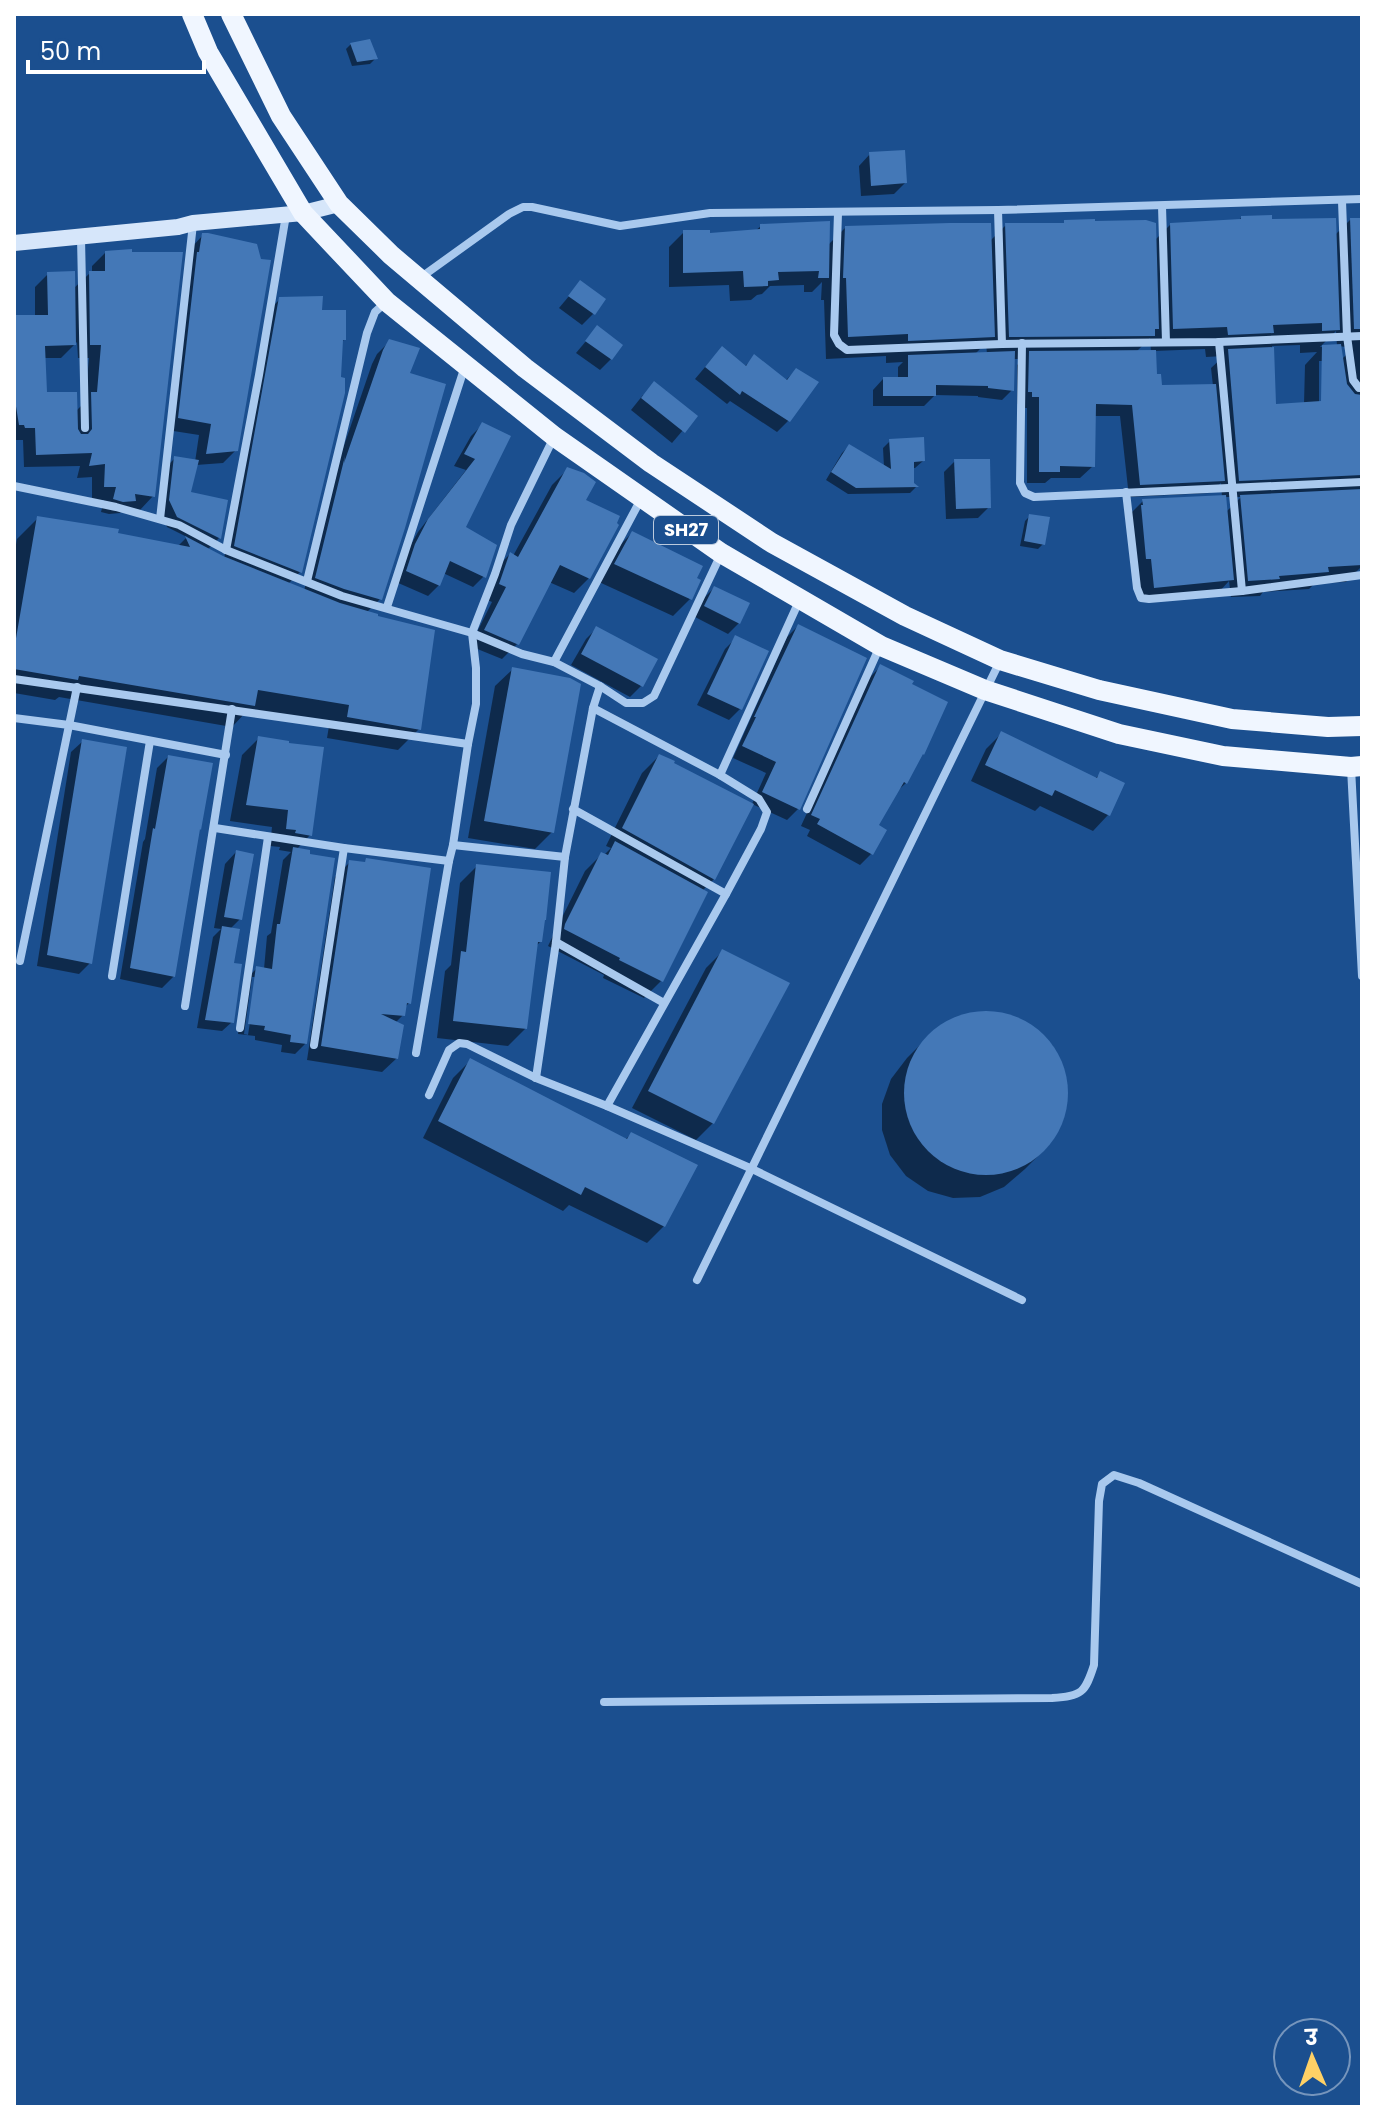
<svg xmlns="http://www.w3.org/2000/svg" width="1376" height="2121" viewBox="0 0 1376 2121" font-family="Poppins,'Noto Sans Devanagari',sans-serif">
<style>
.shadow{fill:#0007;fill-rule:evenodd}
.building{fill:#4478b7}
.lines{fill:none;stroke-linecap:round;stroke-linejoin:round}
.street{stroke:#a9c9ee;stroke-width:8}
.secondary{stroke:#d6e6fa;stroke-width:16}
.primary{stroke:#f0f6ff;stroke-width:20}
.labels{text-anchor:middle;stroke-width:8;stroke-linejoin:round;paint-order:stroke}
.shield{fill:#1b4f8f;stroke:#bbcadd;stroke-width:2}
.shield-label{font-size:18px;font-weight:bold;fill:#fff}
</style>
<rect width="100%" height="100%" fill="#1b4f8f"/>
<g class="shadow">
<path d="M351 44 375 59 370 64 352 66 346 49Z"/>
<path d="M870 154 905 183 894 194 861 196 859 166Z"/>
<path d="M1241 218 1270 221 1334 236 1350 220H1362V566L1346 582 1315 583 1309 589 1263 592 1260 596 1231 597 1229 581 1218 593 1141 601 1129 515 1143 501 1222 497 1221 483 1210 493 1129 497 1120 416H1094L1093 466 1080 478H1051L1045 483H1027V408H1020V404H1017V365L1024 359H1013L1012 390 1002 400 978 397V396L935 395 924 406H873V390L883 379H898V367L903 362 886 363V356L826 359 824 300H821L822 282 812 292H804V285L770 286 762 294 757 295 751 300 730 301 729 285 669 287V247L684 232 708 235 755 231 761 226 827 246 845 228 990 241 1006 225H1062L1065 222 1154 241 1170 225 1238 221ZM1336 331 1337 346 1320 347ZM1150 338 1151 352H1136ZM986 343 987 354H975ZM1300 345V353L1317 352 1305 365 1304 404 1274 406 1272 346ZM1339 346 1346 347 1350 351 1341 360ZM1205 349 1206 357 1224 356 1211 368 1213 386 1160 387 1155 377 1154 351ZM1319 361H1323V411H1319ZM1224 497H1241L1226 512Z"/>
<path d="M203 235 236 450 223 463 196 465 189 494 226 502 219 538 207 550 224 559 269 310 280 299 320 312 344 340 341 342 300 572 288 584 304 591 333 470 337 466 372 364 377 354 389 342 407 374 380 599 367 612 375 617 419 729 398 750 327 738 329 726 246 712 232 727 59 697 55 700 14 693V555L17 539 38 518 178 546 187 537 167 527 160 511 165 468 175 458 195 462 199 435 167 430 191 248Z"/>
<path d="M105 253 153 496 140 510 126 507 120 513 109 514 101 512 104 500H92V477L77 478 80 466 24 467 23 440H14V317H35V287L48 274 73 289 90 273H92V266ZM77 342 78 358H89L85 402 76 411 45 394 43 358H61Z"/>
<path d="M580 283 593 314 582 325 559 308Z"/>
<path d="M597 328 611 359 600 370 576 353Z"/>
<path d="M755 357 785 381 796 370 788 421 777 432 730 401 727 404 695 379 711 360 744 367Z"/>
<path d="M643 395 695 416 672 443 631 410Z"/>
<path d="M482 425 463 528 484 576 473 587 443 573 439 585 428 596 396 582 404 557 418 532 466 470 454 466 471 436Z"/>
<path d="M890 441 923 461 915 468H912V485L916 487 910 493 848 494 826 480 842 453 849 446 884 467 883 448Z"/>
<path d="M955 461 989 507 978 518 946 519 944 472Z"/>
<path d="M568 469 583 501 589 578 574 593 549 582 517 644 502 659 470 646 492 602 485 599 495 569 510 554 513 556 552 485Z"/>
<path d="M1030 516 1043 544 1038 549 1020 546 1025 521Z"/>
<path d="M632 533 690 599 673 616 599 582 615 550Z"/>
<path d="M714 588 739 623 728 634 695 617 703 599Z"/>
<path d="M798 626V809L787 820 752 804 766 773 733 758 787 637Z"/>
<path d="M597 628 641 686 630 697 571 665 586 639Z"/>
<path d="M736 638 766 652 740 709 729 720 697 705 725 649Z"/>
<path d="M880 667 906 783 894 794 876 826 871 854 860 865 807 836 810 830 801 826 869 678Z"/>
<path d="M513 669 552 832 535 849 468 838 495 686Z"/>
<path d="M1002 733 1095 779 1100 774 1108 815 1093 831 1040 806 1035 811 971 781 986 749Z"/>
<path d="M259 738 310 835 296 850 305 1044 295 1054 281 1052 282 1045 255 1040V1036L238 1034 246 979 257 968 264 969 267 936 271 933 283 860 291 852 279 850 280 847 270 846 272 827 230 821 242 755ZM252 977H257L248 1035 244 1034Z"/>
<path d="M83 741 90 963 79 974 37 966 71 752Z"/>
<path d="M659 756 714 879 702 891 661 981 644 998 603 978 604 975 548 946 585 871 602 854 604 855 611 848 606 846 642 773Z"/>
<path d="M168 757 174 976 162 988 120 979 143 842 145 839 157 768Z"/>
<path d="M236 852 240 919 230 929 232 1022 222 1031 197 1028 213 937 221 929 214 928 225 864Z"/>
<path d="M367 860 409 1003 405 1007 403 1015 395 1023 397 1058 382 1072 307 1060 335 877 350 862 363 864Z"/>
<path d="M477 866 541 941 536 946 526 1028 508 1046 437 1038 445 971 451 965 460 883Z"/>
<path d="M723 951 713 1123 696 1140 632 1108 706 968Z"/>
<path d="M980 1013 1007 1015 1032 1027 1052 1045 1064 1069 1067 1096 1062 1122 1048 1146 1025 1169 1004 1187 980 1197 953 1198 928 1191 906 1176 890 1155 882 1130V1104L891 1079 907 1058 931 1034 954 1019Z"/>
<path d="M470 1061 625 1140 631 1134 664 1226 647 1243 569 1205 563 1211 423 1138 453 1078Z"/>
</g>
<g class="building">
<path d="M370 39 378 59 357 62 350 43Z"/>
<path d="M905 150 907 183 871 186 869 152Z"/>
<path d="M1272 215V219L1336 218 1340 330 1322 331V323L1273 325 1274 333 1228 335 1227 327 1173 329 1170 223 1241 219V216Z"/>
<path d="M1350 218H1362V329H1354Z"/>
<path d="M1095 219V221L1146 220 1156 223 1159 329H1155V336L1009 337 1005 223H1064V220Z"/>
<path d="M830 221 829 278H818L819 271 778 272 779 280 768 281V286L744 287 743 271 683 273V230H710V233L760 229V224Z"/>
<path d="M950 223H991L995 337 908 341V334L848 337 846 278H843L845 226Z"/>
<path d="M202 233H208L257 244 261 259 271 260 238 451 206 454 211 424 178 418 197 252H199Z"/>
<path d="M132 249V252H183L155 497 135 494 136 501 123 502 113 499 116 487H104L105 464 89 466 92 453 36 455 35 428H25L24 425H19L14 394V315H48L47 272 75 271 76 345 45 346 47 392H77L78 429 81 434H88L92 429 91 392H97L101 345H90L89 271H105V251Z"/>
<path d="M580 280 606 299 595 315 568 296Z"/>
<path d="M323 296 322 310H346V340H343L341 377 345 378V393L302 573 234 546 279 297Z"/>
<path d="M597 325 623 345 612 360 585 341Z"/>
<path d="M389 339 420 348 410 373 446 384 405 528 382 600 344 589 315 578 345 456 344 463 383 350Z"/>
<path d="M1341 344 1347 384 1355 394 1362 395V475L1239 481 1228 349 1274 347 1276 404 1321 401 1322 345Z"/>
<path d="M722 346 746 366 754 354 787 380 796 368 819 382 790 422 742 391 740 395 705 367Z"/>
<path d="M1156 350 1157 374H1161L1162 385 1216 384 1225 481 1140 485 1132 405 1096 404 1095 467 1060 466V472H1039V397H1032V392H1028L1029 351Z"/>
<path d="M1015 351 1014 391 988 388V386L936 385V396H883V377H908V355Z"/>
<path d="M654 381 698 416 685 433 641 398Z"/>
<path d="M482 422 511 436 466 527 497 545 486 578 450 561 440 586 406 571 415 544 428 519 475 459 464 454Z"/>
<path d="M924 437 925 461 914 462V483L919 487 856 488 831 472 849 444 891 469 889 439Z"/>
<path d="M174 456 199 460 191 492 228 500 221 539 177 517 169 500Z"/>
<path d="M954 459H990L991 508 956 509Z"/>
<path d="M567 467 584 473 596 482 586 500 620 516 617 523 619 525 590 579 560 565 519 645 484 630 506 587 499 584 510 552 518 557Z"/>
<path d="M1362 489V565L1328 567 1329 572 1279 576 1280 579 1248 581 1240 495Z"/>
<path d="M1226 495 1234 580 1154 588 1151 559H1146L1141 505H1143L1142 499Z"/>
<path d="M1029 514 1050 517 1045 545 1024 541Z"/>
<path d="M37 516 119 529 118 533 190 547 185 536 223 556 340 603 378 614V616L435 630 421 730 347 717 349 705 258 690 255 706 79 676 78 680 14 669V650Z"/>
<path d="M632 531 703 566 697 578 701 580 692 600 614 564Z"/>
<path d="M714 586 750 603 740 624 704 606Z"/>
<path d="M798 624 867 658 800 810 762 792 776 762 742 746 756 717H754Z"/>
<path d="M596 626 658 659 643 687 581 654Z"/>
<path d="M735 635 769 651 742 710 707 694Z"/>
<path d="M880 664 914 681 912 684 948 702 924 755 923 754 907 784 904 782 879 825 887 830 873 855 817 824 820 819 811 815Z"/>
<path d="M512 667 570 678 581 684 554 833 484 821Z"/>
<path d="M1001 731 1097 778 1100 771 1125 783 1110 816 1055 790 1052 796 985 765Z"/>
<path d="M258 736 289 741V743L324 747 312 836 295 833 296 830 286 829 288 810 246 805Z"/>
<path d="M82 739 127 747 92 964 47 955Z"/>
<path d="M659 754 675 761 674 763 754 804 715 880 622 828Z"/>
<path d="M168 755 213 763 201 830 200 829 175 977 130 968 153 828 155 829Z"/>
<path d="M615 841 708 892 663 982 619 960 620 958 564 929 565 924 601 852 608 855Z"/>
<path d="M293 847 310 850V854L335 858 307 1044 290 1042 291 1035 264 1030 265 1026 248 1024 256 966 272 969 277 924H280Z"/>
<path d="M236 850 254 854 242 920 224 917Z"/>
<path d="M366 858 431 868 411 1004 407 1003 405 1016 381 1014 404 1025 398 1059 321 1046 349 860 365 862Z"/>
<path d="M476 864 551 872 546 920H545L542 942H538L527 1029 453 1021 461 951 466 952Z"/>
<path d="M222 926 240 929 234 963 242 964 234 1023 205 1020Z"/>
<path d="M722 949 790 983 714 1124 648 1091Z"/>
<circle cx="986" cy="1093" r="82"/>
<path d="M470 1058 627 1139 631 1132 698 1165 665 1227 585 1187 581 1195 438 1121Z"/>
</g>
<g class="lines">
<g class="street">
<path d="M1342 201 1347 336 1353 380 1359 388H1362"/>
<path d="M1162 206 1166 342"/>
<path d="M998 210 1002 344"/>
<path d="M838 213 834 335 839 344 847 350 1002 344 1219 342 1362 336"/>
<path d="M81 238 85 428"/>
<path d="M420 278 509 214 523 207H532L620 226 710 213 998 210 1362 199"/>
<path d="M1219 342 1242 591"/>
<path d="M1022 343 1020 483 1025 493 1034 497 1362 482"/>
<path d="M14 486 116 507 179 525 226 550 342 596 472 633 522 654 554 662 600 686 626 703H643L654 696 721 554"/>
<path d="M1126 492 1137 588 1141 598 1149 599 1242 591 1362 575"/>
<path d="M160 519 193 224"/>
<path d="M226 550 259 375 286 215"/>
<path d="M307 581 367 333 375 312 386 302"/>
<path d="M387 607 465 366"/>
<path d="M554 662 641 499"/>
<path d="M14 679 468 744"/>
<path d="M593 708 720 775 759 799 767 812 761 829 726 894 607 1106"/>
<path d="M14 718 69 725 226 755"/>
<path d="M1351 768 1362 976"/>
<path d="M720 775 800 599"/>
<path d="M573 809 726 894"/>
<path d="M807 809 880 646"/>
<path d="M215 828 344 848 449 861"/>
<path d="M453 845 565 857"/>
<path d="M556 942 664 1003"/>
<path d="M20 961 77 687"/>
<path d="M112 976 150 741"/>
<path d="M185 1006 232 709"/>
<path d="M240 1028 268 837"/>
<path d="M314 1045 344 848"/>
<path d="M416 1053 449 861 453 845 468 744 476 704V668L472 633 495 574 511 525 554 437"/>
<path d="M536 1078 556 942 565 857 593 708 600 686"/>
<path d="M429 1095 449 1050 459 1043 467 1044 536 1078 607 1106 750 1168 1022 1300"/>
<path d="M697 1280 1000 661"/>
<path d="M604 1702 1052 1698C1082 1696 1085 1693 1094 1665L1099 1501 1102 1484 1114 1475 1139 1483 1362 1584"/>
</g>
<path class="secondary" d="M14 243 178 227 193 223 303 213 339 204"/>
<g class="primary">
<path d="M192 14 208 52 303 213 387 302 555 437 721 553 881 646 985 690 1119 734 1223 756 1351 767 1362 766"/>
<path d="M231 14 281 116 339 204 391 255 525 368 651 463 772 543 905 616 1000 660 1099 690 1232 719 1328 727 1362 726"/>
</g>
</g>
<g class="labels">
<rect class="shield" x="654" y="516" width="64" height="28" rx="6"/>
<g class="shield-label">
<text x="686" y="536">SH27</text>
</g>
</g>
<rect width="1376" height="2121" fill="none" stroke="#ffffff" stroke-width="32"/>
<g transform="translate(1312 2057) rotate(358)"><circle r="38" fill="#1b4f8f" stroke="#7695bc" stroke-width="2"/>
<path d="M0-6L14 30L0 20L-14 30Z" fill="#ffd166"/>
<text y="-12" font-size="22" font-weight="bold" text-anchor="middle" fill="#ffffff">उ</text>
</g>
<path d="M28 60v12h176v-12" fill="none" stroke="#ffffff" stroke-width="4"/>
<text x="40" y="60" font-size="24" fill="#ffffff" stroke="#1b4f8f" stroke-width="6" paint-order="stroke">50 m</text>
</svg>
